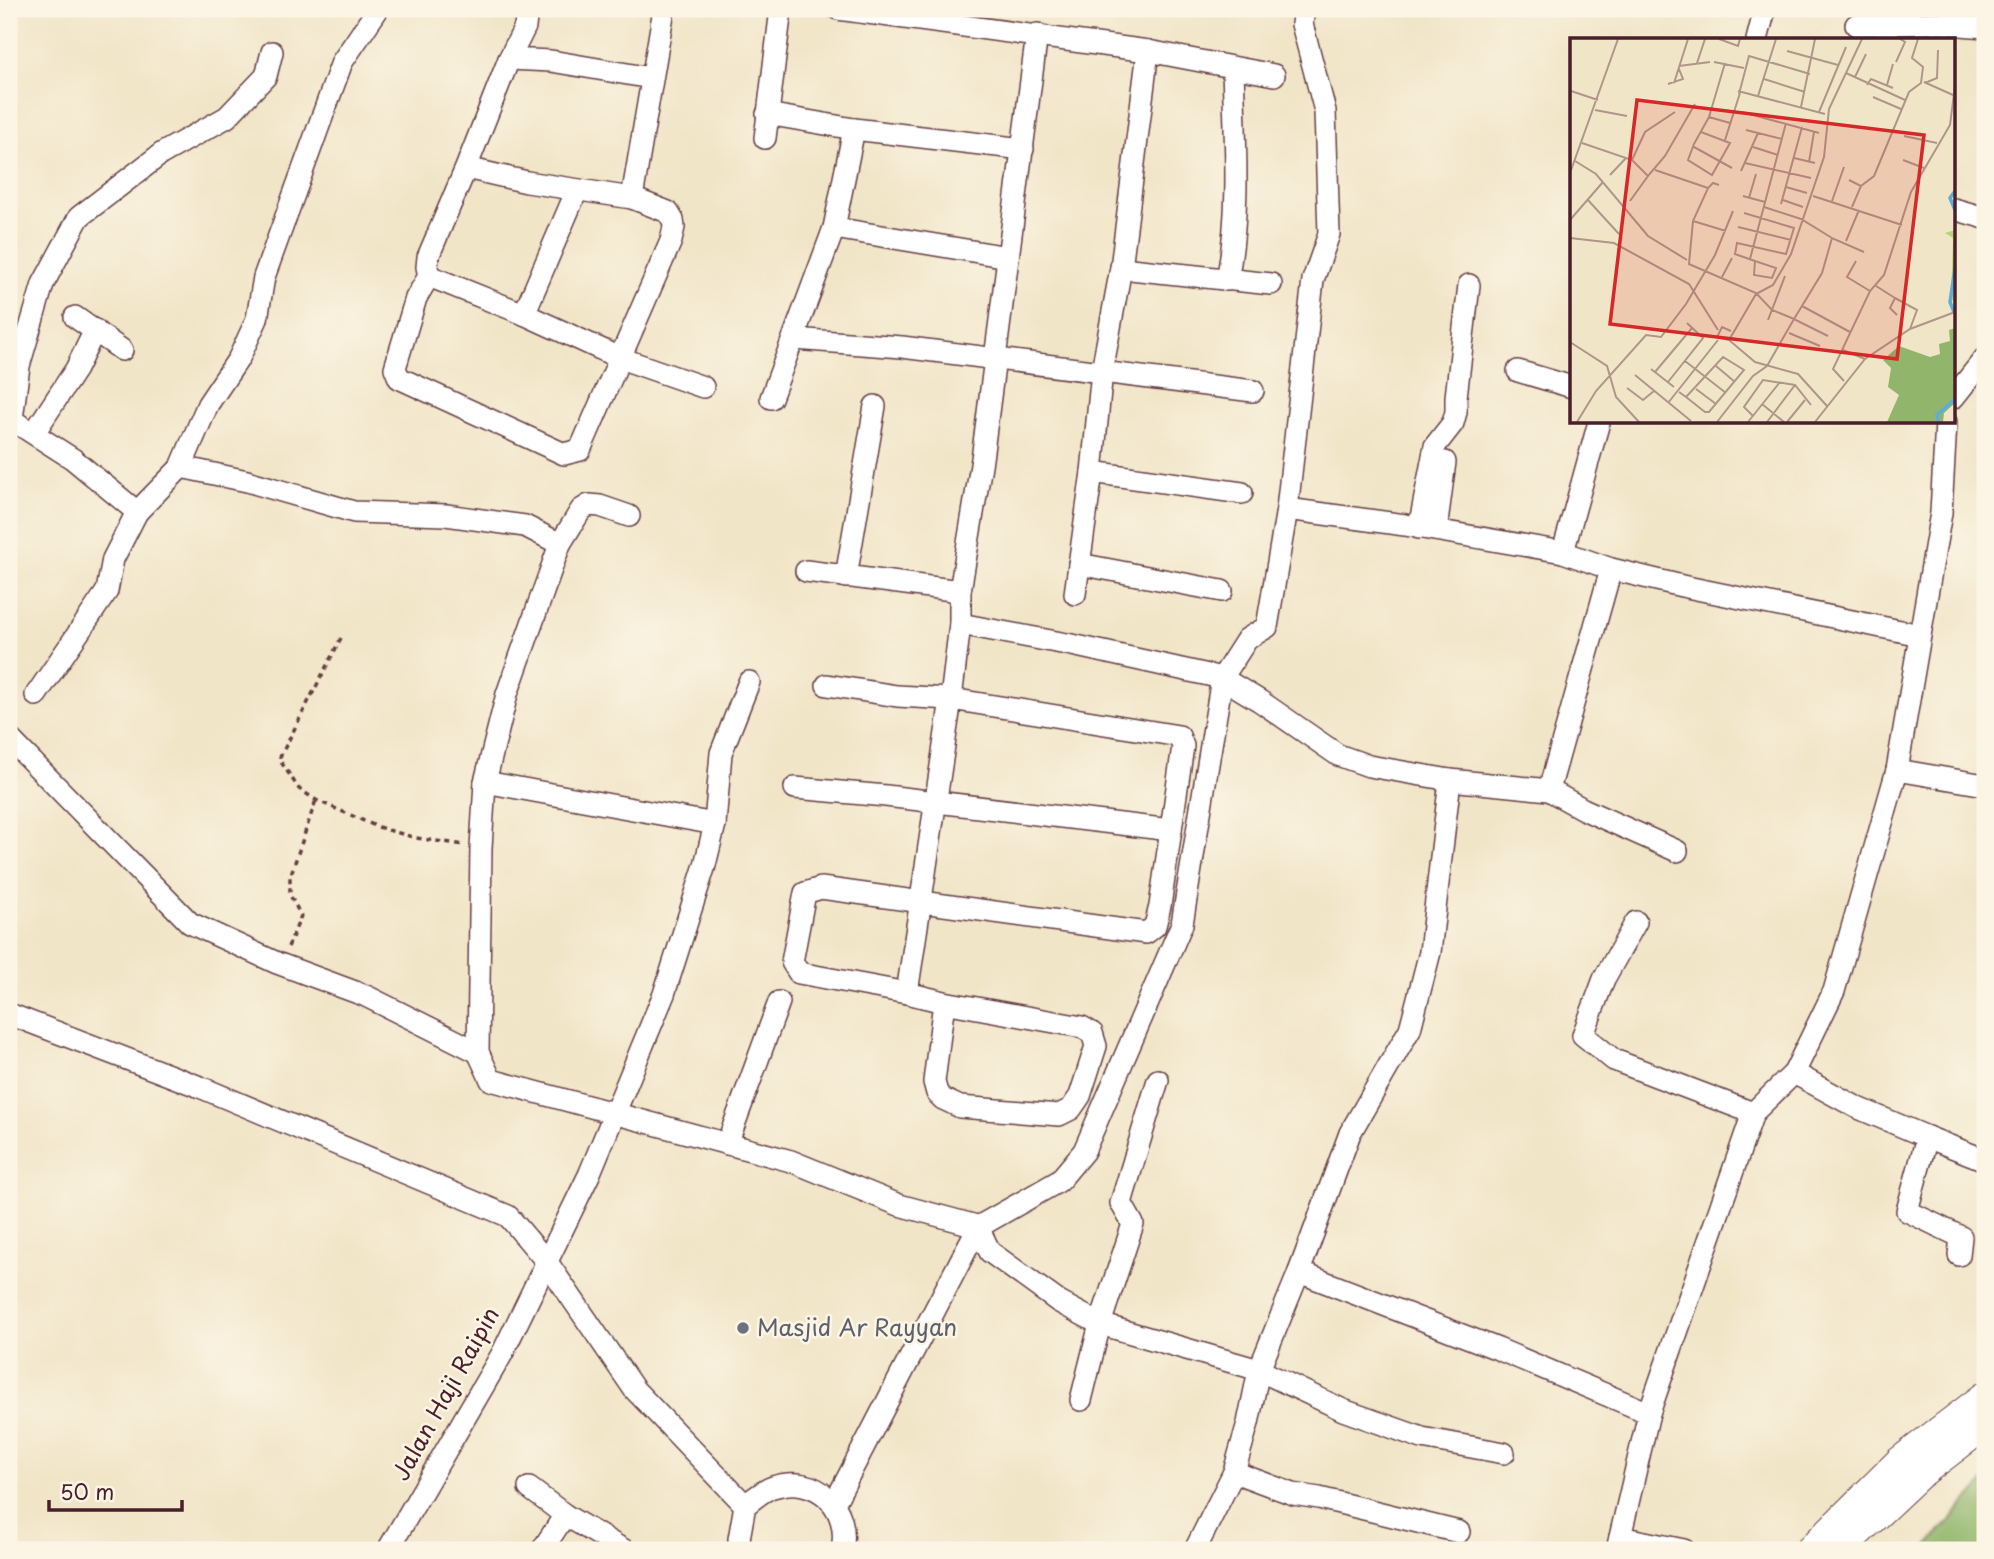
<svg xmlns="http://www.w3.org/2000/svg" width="1994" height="1559" viewBox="0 0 1994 1559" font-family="'Playpen Sans',sans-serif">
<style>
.forest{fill:#91b66b;stroke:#6e6a4b;stroke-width:2}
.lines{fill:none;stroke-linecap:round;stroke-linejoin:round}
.minor-casing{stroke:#633d43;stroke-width:24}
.secondary-casing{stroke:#633d43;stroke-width:32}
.path{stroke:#633d43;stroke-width:3.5;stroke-dasharray:5 5;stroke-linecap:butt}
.minor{stroke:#fff;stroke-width:21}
.secondary{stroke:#fff;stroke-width:30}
.worship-dot{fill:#6b7280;stroke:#fcf5e5;stroke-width:2.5}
.labels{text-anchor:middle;stroke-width:5;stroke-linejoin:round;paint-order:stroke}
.worship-label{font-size:23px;fill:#5b616d;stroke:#fcf5e5;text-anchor:start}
.street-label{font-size:23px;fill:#4a1f2b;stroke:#fcf5e5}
.inset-river{fill:none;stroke:#5eacd8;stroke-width:3.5}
.inset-road{fill:none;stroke:#ae9689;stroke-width:2}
.view{fill:#d62828;fill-opacity:0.15;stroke:#d62828;stroke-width:3.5}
.inset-edge{fill:none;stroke:#4a1f2b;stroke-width:3.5}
</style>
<rect width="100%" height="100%" fill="#fcf5e5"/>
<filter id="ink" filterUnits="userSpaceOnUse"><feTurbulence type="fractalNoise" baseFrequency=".0143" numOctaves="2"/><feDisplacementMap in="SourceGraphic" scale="14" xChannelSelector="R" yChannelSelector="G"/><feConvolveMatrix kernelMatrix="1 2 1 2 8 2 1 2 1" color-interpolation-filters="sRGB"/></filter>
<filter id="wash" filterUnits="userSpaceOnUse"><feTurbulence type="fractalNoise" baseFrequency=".00686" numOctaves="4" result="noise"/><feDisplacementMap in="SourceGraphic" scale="28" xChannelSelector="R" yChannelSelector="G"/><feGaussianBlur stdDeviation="1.57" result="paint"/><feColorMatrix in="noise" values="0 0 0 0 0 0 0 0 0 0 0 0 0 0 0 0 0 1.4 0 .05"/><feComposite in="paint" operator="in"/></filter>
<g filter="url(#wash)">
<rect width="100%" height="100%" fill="#f1e5c8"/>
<path class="forest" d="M1985 1481V1550H1924Z"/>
</g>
<g filter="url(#ink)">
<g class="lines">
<g class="minor-casing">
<g id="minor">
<path d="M527 9 525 27 509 59 551 61 651 78"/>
<path d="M838 9 1148 51 1274 75"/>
<path d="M1856 25 1936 23 1985 27"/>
<path d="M1757 40 1765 9"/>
<path d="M767 114 854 129 1023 149"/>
<path d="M765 138 781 9"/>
<path d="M466 168 527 182 632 198 668 212 673 220 674 227 671 241 580 450 564 454 399 378 395 368 416 298 429 276 427 267 428 257 466 168 509 59"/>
<path d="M632 198 664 9"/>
<path d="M1954 209 1985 218"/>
<path d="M834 228 1008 257"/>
<path d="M1121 268 1271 284"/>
<path d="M429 276 524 314 620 358 703 387"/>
<path d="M1227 280C1241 210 1235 140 1233 69"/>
<path d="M524 314 577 190"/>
<path d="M75 317 122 350"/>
<path d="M794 339 902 347 1253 391"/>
<path d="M1518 371 1572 387"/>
<path d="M1954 397 1985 358"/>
<path d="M771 398 834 228 854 129"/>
<path d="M9 418 73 459 137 512 181 467 208 404 239 358 257 319 264 277 342 62 378 9"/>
<path d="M12 419 19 366 43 284 79 217 161 154 227 117 266 76 272 52"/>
<path d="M34 433 76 369 95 330"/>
<path d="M181 467 247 481 354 512 446 515 525 526 560 544"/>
<path d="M1092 472 1242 493"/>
<path d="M1287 509 1405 525 1563 552 1611 569 1682 586 1920 635"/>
<path d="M629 516 600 506 589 505 581 510 560 544 507 694 485 782 481 848 478 1052 491 1080 791 1161 899 1205 973 1225 978 1227 990 1252 1059 1302 1100 1324 1259 1370 1299 1272 1350 1133 1410 1029 1430 952 1450 780 1549 790 1583 809 1677 851"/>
<path d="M1419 528 1435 446 1453 423 1456 412V397L1469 285"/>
<path d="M1436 530 1445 462"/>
<path d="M1563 552 1599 422"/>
<path d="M1079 564 1222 591"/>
<path d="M806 571 960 591"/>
<path d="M846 577 875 406"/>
<path d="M1075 594 1092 472 1102 371 1121 268 1148 51"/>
<path d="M960 624 1072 645 1222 678 1260 701 1338 755 1369 766 1450 780"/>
<path d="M827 685 897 696 951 699 1179 736 1183 746 1160 906 1155 926 1146 933 821 888 805 893 792 962 799 973 907 993 944 1002 934 1082 937 1093 943 1099 960 1107 1059 1115 1071 1109 1080 1096 1096 1046 1092 1033 1082 1027 944 1002"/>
<path d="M36 695 107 591 113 559 137 512"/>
<path d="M9 738 190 923 277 963 366 996 478 1052"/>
<path d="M1897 770 1985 785"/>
<path d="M485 782 715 824"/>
<path d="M795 788 886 796 1171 830"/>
<path d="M1549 790 1611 569"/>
<path d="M1636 922 1604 979 1583 1035 1614 1060 1753 1113"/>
<path d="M907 993 951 699 960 624V591L982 459 1037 34"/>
<path d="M9 1014 200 1087 508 1216 547 1262 634 1389 745 1505"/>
<path d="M1794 1073 1856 1107 1927 1137 1907 1211 1961 1237 1959 1255"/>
<path d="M1927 1137 1985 1160"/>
<path d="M727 1144 779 1002"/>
<path d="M1299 1272 1498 1349 1649 1413"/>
<path d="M1081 1400 1100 1324 1133 1224 1121 1203 1158 1080"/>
<path d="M1234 1472 1293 1494 1319 1498 1459 1532"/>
<path d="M529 1488 565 1515 624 1550"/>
<path d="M834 1504 978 1227 1059 1181 1084 1151 1182 924 1222 678 1247 639 1267 627 1287 509 1313 280 1329 234 1325 111 1302 24 1304 9"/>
<path d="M1620 1537 1684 1550"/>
<path d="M388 1550 502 1354 589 1175 664 994 705 865 715 824 721 753 749 682"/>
<path d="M542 1550 565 1515"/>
<path d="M742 1550 739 1539 745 1505C754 1499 763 1490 773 1487 816 1473 851 1507 842 1550"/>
<path d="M1195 1550 1234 1472 1248 1423 1259 1370 1343 1410 1422 1438 1504 1453"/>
<path d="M1617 1550 1649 1413 1753 1113 1794 1073 1834 991 1897 770 1941 513 1946 422"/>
</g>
</g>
<g class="secondary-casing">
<g id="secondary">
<path d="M1850 1539 1918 1475 1985 1424"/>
<path d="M1811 1550 1901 1461 1985 1397"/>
</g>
</g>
<g class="path">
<path d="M341 638 279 759 299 789 316 800 378 827 416 838 465 845"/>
<path d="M288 947 301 916 290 895V877L316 800"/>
</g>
<use href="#minor" class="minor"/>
<use href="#secondary" class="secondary"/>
</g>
</g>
<circle class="worship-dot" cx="743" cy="1328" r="7"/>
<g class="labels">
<g class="worship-label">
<text x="757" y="1336">Masjid Ar Rayyan</text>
</g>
<g class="street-label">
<text transform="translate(446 1394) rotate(-61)" y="8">Jalan Haji Raipin</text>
</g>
</g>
<g transform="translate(1570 38)">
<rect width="385" height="385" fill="#f1e5c8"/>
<path d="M385 192V268L381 260 383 200 375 195Z" fill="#b7d47b"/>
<path d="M385 290V365L374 375 373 384H317L329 357 318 349 321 330 313 322 329 308 360 319 370 316 369 306 380 303 379 292Z" fill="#91b66b"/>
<path class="inset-river" d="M385 153 380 160 385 172M384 274 380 264 385 230M368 384 367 377 385 361"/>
<path class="inset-road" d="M149 1 168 8 170 1M217 13 268 27M144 24 174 30M326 24 335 4 330 1M127 25 135 1M155 25 139 79 160 85M109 28 140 24M276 35 335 62M285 39 296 16M194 41 235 54M354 44 383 57M104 45 118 1M355 45 367 40 368 12M98 46 113 41 109 31M297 47 301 41 323 50M317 47 323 26M1 53 28 62M168 53 255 76M169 56 179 18 240 36M188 58 206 1M303 59 331 71M231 69 245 1M25 72 57 78M172 74 249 95M249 74 276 9M176 92 212 101M131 94 160 105 142 137 118 122 124 106 139 79M334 98 367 105M155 102 170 55M12 105 62 122 78 138 95 118 125 66M124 109 162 130M183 109 208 117M224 120 245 125M62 122 75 94 105 74M333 122 354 130M5 123 26 136 78 198 117 222M239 124 244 94M175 125 241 140M85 132 138 150M171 133 188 95M0 135 48 1M40 137 56 120M279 142 291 148 282 169M149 147 143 145 138 150 123 183 119 226 186 255 202 272 224 281 252 235 262 200 294 214M291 148 304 138 339 54 351 45 353 29 342 20 348 1M216 149 237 155M173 158 195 164M243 158 332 187M179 160 186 136M17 161 49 196M213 162 233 169M60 163 78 138M262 163 274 129M211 166 232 89M194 169 231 181 262 200M174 175 224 190 216 216 167 205 165 216 185 223 184 237 202 240 206 230 185 223M0 182 33 144M123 183 156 193M168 189 221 202M0 200 44 205 119 246 148 292M276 203 289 172M180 221 216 85M286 223 277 239 300 253M152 239 162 220M306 248 325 260 320 270 327 277M325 260 347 272 340 291M232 268 280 294M198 282 215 238M161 293 152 289 147 299 159 302 186 256 203 247 221 216 254 119 259 71 292 1M219 295 250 308M159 302 185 324 228 336 257 368M0 304 37 328 46 359 69 384M273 312 295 321M115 323 156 355M146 328 165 344M81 331 104 349M85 334 122 290M65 337 121 383M274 343 263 331 300 253 314 237 341 154 380 87 385 48M98 344 133 300 117 285M57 350 73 362 84 353M126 351 146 366M109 354 116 359 135 374H139L174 332 153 319 116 359M98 365 148 302M192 366 214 384M183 378 174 369 193 342 225 347 241 367M7 384 26 353 76 297 91 299 116 266 145 217 163 173M147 384 183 338 197 328 224 281 258 298M178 384 210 344M197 384 225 347M217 384 235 362M245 384 295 321 340 291 385 274"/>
<path class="view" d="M67 62 354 97 327 321 40 286Z"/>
<rect width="385" height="385" class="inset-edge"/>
</g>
<rect width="1994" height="1559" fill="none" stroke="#fcf5e5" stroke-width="35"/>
<path d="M49 1500v10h133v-10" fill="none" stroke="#4a1f2b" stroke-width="3.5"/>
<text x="60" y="1500" font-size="21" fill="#4a1f2b" stroke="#fcf5e5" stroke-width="5" paint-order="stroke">50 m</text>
</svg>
